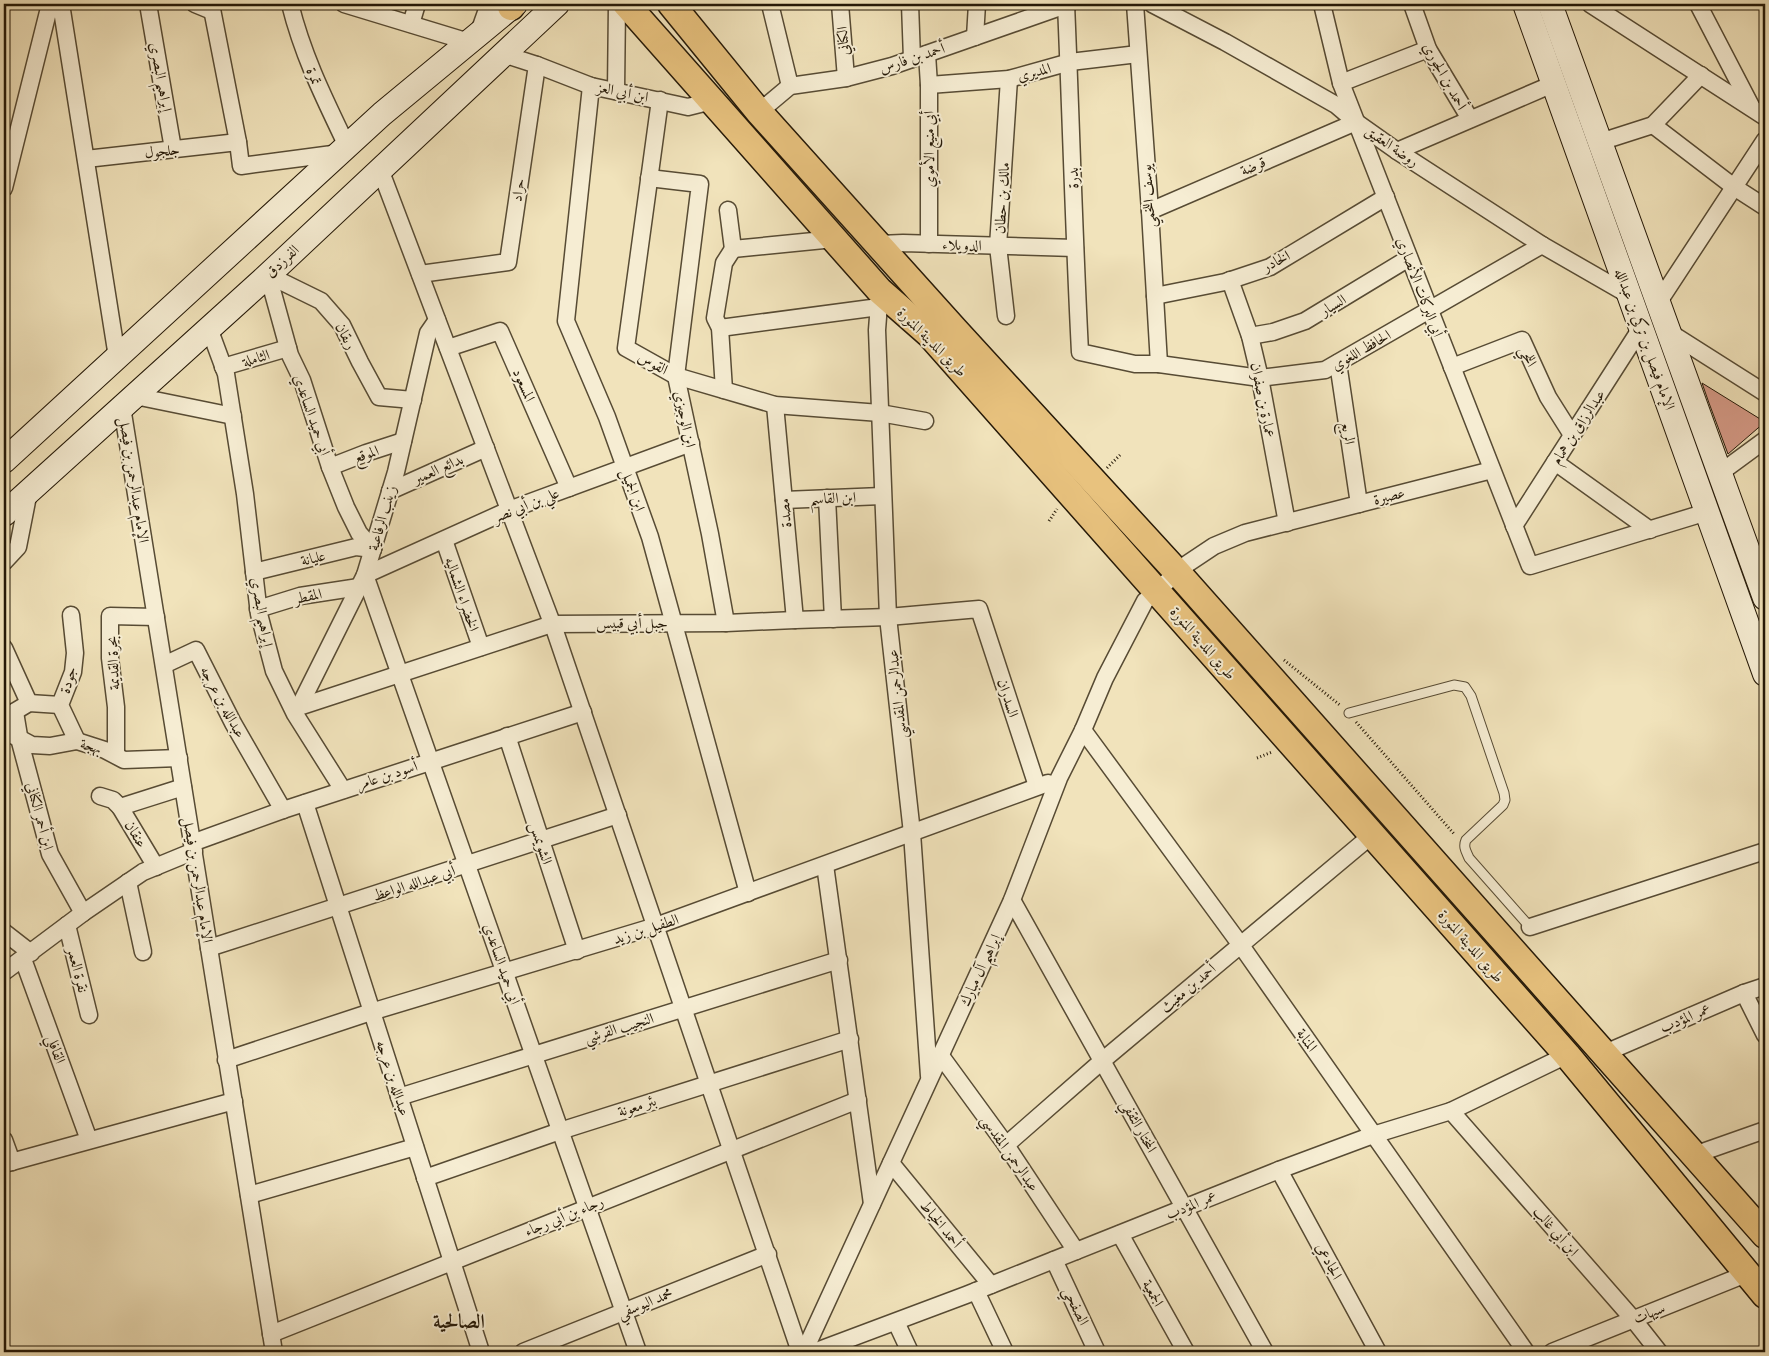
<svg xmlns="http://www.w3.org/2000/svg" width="1769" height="1356" viewBox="0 0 1769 1356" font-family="'IM FELL Double Pica',Amiri,serif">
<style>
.building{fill:#d69a87;stroke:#241807}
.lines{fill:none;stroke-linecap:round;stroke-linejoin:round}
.lane-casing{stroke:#574b34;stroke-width:11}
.street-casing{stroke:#574b34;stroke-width:19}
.secondary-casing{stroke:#241807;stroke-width:26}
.primary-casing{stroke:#241807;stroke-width:29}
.path{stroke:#241807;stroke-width:3;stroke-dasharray:1 2.5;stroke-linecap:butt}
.lane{stroke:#f6edd3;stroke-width:9}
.street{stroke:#f6edd3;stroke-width:16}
.secondary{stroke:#f6edd3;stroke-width:24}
.primary{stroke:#e8c27e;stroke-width:26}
.labels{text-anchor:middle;stroke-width:4;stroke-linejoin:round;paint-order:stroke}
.street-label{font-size:15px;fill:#241807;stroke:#f6edd3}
.district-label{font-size:20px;font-weight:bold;fill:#241807;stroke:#f6edd3}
</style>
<rect width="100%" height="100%" fill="#f1e3bb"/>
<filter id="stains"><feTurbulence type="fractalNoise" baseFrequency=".004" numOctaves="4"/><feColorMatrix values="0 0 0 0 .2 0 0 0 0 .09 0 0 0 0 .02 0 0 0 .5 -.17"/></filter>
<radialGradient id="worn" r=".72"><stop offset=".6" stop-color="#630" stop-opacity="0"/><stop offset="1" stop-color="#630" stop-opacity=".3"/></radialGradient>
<path class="building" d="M1702 383 1765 422 1728 454 1709 403Z"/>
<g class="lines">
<g class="lane-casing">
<path id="lane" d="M1349 713 1454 685 1465 687 1471 696 1504 793 1505 800 1503 805 1466 840C1463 847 1466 851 1469 858L1530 927"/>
</g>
<g class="street-casing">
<g id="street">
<path d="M61 4 117 357"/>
<path d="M148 4 173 149"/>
<path d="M195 4 212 11"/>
<path d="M211 4 238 142 241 166 340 153"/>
<path d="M290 4C303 56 324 98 347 146"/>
<path d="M344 4 469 42"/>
<path d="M770 4 790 86"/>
<path d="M840 4 846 78"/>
<path d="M910 4 912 59"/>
<path d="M1066 4C1071 120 1074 236 1080 352L1135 364H1159L1150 211 1135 4"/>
<path d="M1152 4 1225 42 1336 105 1356 122 1397 151 1542 245 1629 295"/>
<path d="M1322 4 1341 83 1530 566 1707 512"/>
<path d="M1412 4 1428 49 1470 119"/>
<path d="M1590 4 1765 117"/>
<path d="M1698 4 1751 106"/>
<path d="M411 24 417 4"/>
<path d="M479 32 489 4"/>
<path d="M975 37 977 4"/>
<path d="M927 54 929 85V244"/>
<path d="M537 65 591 86 688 107 712 101"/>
<path d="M1341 83 1428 49"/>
<path d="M929 85 1009 79 1070 62 1138 54"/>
<path d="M591 86 566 321 607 417 650 537 748 893"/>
<path d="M616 91 617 4"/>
<path d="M660 100 626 348 676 376 775 405 880 413 925 421"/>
<path d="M759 112 790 86 846 78 892 66 1069 4"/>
<path d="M1653 125 1734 187 1765 207"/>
<path d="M1600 142 1653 125 1701 75"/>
<path d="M1397 151 1553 84"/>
<path d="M86 159 238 142"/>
<path d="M380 169 555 631 800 1352"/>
<path d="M649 178 700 184 676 376 710 534 726 623"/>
<path d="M4 188 50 4"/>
<path d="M728 210 733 249 834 239"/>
<path d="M1150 211 1356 122"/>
<path d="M879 244 903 243 1075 248"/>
<path d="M420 274 508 262 537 65 503 54"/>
<path d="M268 275 290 355 302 380 330 467 346 507 359 533 373 549"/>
<path d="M268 275 321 301 342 325 360 362 379 397 413 400"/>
<path d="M1230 280 1250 336 1260 378 1287 523"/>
<path d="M880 291 877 330 888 617 912 833 929 1076"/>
<path d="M1155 296 1225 282 1270 267 1386 197"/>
<path d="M1658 303 1765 140"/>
<path d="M1006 316 998 246 1009 79"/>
<path d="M209 328 226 374 245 494 259 614 274 671 295 714 343 790"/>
<path d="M720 328 879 307"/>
<path d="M1669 332 1765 393"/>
<path d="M1250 336 1273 332 1305 321 1409 258"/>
<path d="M448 348 500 331 569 488"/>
<path d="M1338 363 1359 504"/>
<path d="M1159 364 1260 378 1325 370 1542 245"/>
<path d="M223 367 288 348"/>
<path d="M1452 367 1522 340 1548 397 1572 435"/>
<path d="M724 390 720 328 715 318 724 263 733 249"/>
<path d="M135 396 233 416"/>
<path d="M775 405 795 620"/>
<path d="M122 407 274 1352"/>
<path d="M1555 462 1650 530"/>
<path d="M330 467 366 453 403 441"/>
<path d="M1720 473 1765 440"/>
<path d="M390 491 486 448"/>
<path d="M827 498 833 619"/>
<path d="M784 500 882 496"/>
<path d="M1514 526 1641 328"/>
<path d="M444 540 481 647"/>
<path d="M4 562 18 547 29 491"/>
<path d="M254 572 356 547 373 549"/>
<path d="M258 609 300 596 359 587"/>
<path d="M71 615 75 653 73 672 60 705 77 741"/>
<path d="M4 648 29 703"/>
<path d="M164 665 196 650 233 723 283 810"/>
<path d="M299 707 552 624 726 623 795 620 888 617 979 609 1037 786"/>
<path d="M299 707 365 575 396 472 428 333 437 320"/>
<path d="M15 712 20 742 50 854 83 913"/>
<path d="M4 718 29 703 60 705"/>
<path d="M1083 730 1240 944 1526 1352"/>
<path d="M4 732 19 738 32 745 50 746 77 741 105 750 124 760 179 758"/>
<path d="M507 736 577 951"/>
<path d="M116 755V707L110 658V616L156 617"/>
<path d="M100 796 113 800 120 807"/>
<path d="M305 803 481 1352"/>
<path d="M192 843 283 810 583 712"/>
<path d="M825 865 872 1204"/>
<path d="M156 867 120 807 183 787"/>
<path d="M128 882 143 952"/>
<path d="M1012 900 1265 1352"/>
<path d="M67 925 89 1015"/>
<path d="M1530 927 1765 851"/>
<path d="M4 932 31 953"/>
<path d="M209 948 618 815"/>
<path d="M23 959 89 1140"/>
<path d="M4 972 83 913 143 872 194 851"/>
<path d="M1744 993 1765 1035"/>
<path d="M1605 1053 1744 993 1765 986"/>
<path d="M941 1056 1006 1145 1076 1251"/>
<path d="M226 1060 371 1012 656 926 1048 783"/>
<path d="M399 1097 839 960"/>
<path d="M1451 1111 1633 1319 1659 1352"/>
<path d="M4 1140 12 1162"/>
<path d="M1006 1145 1102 1061 1372 835"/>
<path d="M1694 1155 1765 1130"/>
<path d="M891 1163 991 1285"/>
<path d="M4 1164 234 1101"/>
<path d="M1279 1170 1378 1352"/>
<path d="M425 1178 560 1131 850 1039"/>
<path d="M249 1195 415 1147"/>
<path d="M1120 1234 1186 1352"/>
<path d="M1054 1260 1097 1352"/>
<path d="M976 1291 1005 1352"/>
<path d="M896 1322 910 1352"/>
<path d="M271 1334 858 1100"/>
<path d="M523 1352 768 1254"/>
<path d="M638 1352 365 575 509 510 691 443"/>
<path d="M804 1352 1012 900 1059 778 1083 730 1105 678 1145 601 1187 564 1214 546 1245 533 1492 470"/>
<path d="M814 1352 966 1295 1279 1170 1373 1135 1451 1111 1567 1055"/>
<path d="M1552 1352 1746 1274"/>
</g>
</g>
<g class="secondary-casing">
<g id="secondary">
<path d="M1525 4 1765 674"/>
<path d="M1550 4 1765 598"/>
<path d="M4 461 382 114 515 4"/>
<path d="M4 514 265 278 557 4"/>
</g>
</g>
<g class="primary-casing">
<g id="primary">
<path d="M626 4 880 291 929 334 1567 1055 1765 1295"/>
<path d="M671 4 759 112 955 330 1177 572 1765 1235"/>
<path d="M511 7 513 4"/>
</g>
</g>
<g class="path">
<path d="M1107 468 1120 455"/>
<path d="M1049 521 1057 509"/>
<path d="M1284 660 1341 706"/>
<path d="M1356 722 1455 835"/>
<path d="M1257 758 1272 752"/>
</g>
<use href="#lane" class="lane"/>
<use href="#street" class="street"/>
<use href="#secondary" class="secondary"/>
<use href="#primary" class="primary"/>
</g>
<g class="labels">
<g class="street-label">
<text transform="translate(843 41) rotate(-95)" y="5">الكناني</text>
<text transform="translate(912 58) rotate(-18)" y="5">أحمد بن فارس</text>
<text transform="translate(1034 72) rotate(-15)" y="5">المديري</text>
<text transform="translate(314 76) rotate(67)" y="5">تمرة</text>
<text transform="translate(1445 76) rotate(61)" y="5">أحمد بن الجوري</text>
<text transform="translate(161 77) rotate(80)" y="5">إبراهيم البصري</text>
<text transform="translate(623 92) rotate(12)" y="5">ابن أبي العز</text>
<text transform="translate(1392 146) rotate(34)" y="5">روضة العقيق</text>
<text transform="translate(929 149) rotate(-90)" y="5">أبي منيع الأموي</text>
<text transform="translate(162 151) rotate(-6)" y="5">جلجول</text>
<text transform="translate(1253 166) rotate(-23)" y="5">قرضة</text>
<text transform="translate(1073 178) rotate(-92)" y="5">بدرة</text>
<text transform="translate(518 190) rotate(-82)" y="5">حراد</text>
<text transform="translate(1148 196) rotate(-94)" y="5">يوسف اللخمي</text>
<text transform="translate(1002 198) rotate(-86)" y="5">مالك بن حطان</text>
<text transform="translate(962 245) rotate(2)" y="5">الدويلاء</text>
<text transform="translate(282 261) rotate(-43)" y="5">الفرزدق</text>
<text transform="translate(1276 261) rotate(-27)" y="5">الخادر</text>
<text transform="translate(1420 287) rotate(69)" y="5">أبي البركات الأنصاري</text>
<text transform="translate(1333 305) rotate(-31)" y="5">السيار</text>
<text transform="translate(346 336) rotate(62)" y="5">ربقان</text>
<text transform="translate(1645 339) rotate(70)" y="5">الإمام فيصل بن تركي بن عبدالله</text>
<text transform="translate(932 342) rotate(45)" y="5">طريق المدينة المنورة</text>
<text transform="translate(1361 350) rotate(-30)" y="5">الحافظ اللغوي</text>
<text transform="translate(1528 356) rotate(62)" y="5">اللحي</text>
<text transform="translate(256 358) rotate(-17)" y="5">الثاملة</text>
<text transform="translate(653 363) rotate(29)" y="5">القوس</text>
<text transform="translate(524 385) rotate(66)" y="5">المسعود</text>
<text transform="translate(1263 400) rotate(79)" y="5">عمارة بن صفوان</text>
<text transform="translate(312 415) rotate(71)" y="5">أبي حميد الساعدي</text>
<text transform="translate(685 419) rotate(78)" y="5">ابن الوجيزي</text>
<text transform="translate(1578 427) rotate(-57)" y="5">عبدالرزاق بن همام</text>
<text transform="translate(1348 433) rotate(81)" y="5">الريع</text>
<text transform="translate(366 454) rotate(-19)" y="5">الموقع</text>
<text transform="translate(438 469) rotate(-24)" y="5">بدائع العمير</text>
<text transform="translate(134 480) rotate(81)" y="5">الإمام عبدالرحمن بن فيصل</text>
<text transform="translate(633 490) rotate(70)" y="5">ابن الجميل</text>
<text transform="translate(1389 496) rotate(-14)" y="5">عصيرة</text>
<text transform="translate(833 498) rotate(-2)" y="5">ابن القاسم</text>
<text transform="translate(526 505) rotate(-22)" y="5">علي بن أبي نصر</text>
<text transform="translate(785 513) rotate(-95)" y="5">مصدة</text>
<text transform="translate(382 518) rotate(-74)" y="5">زينب الرفاعية</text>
<text transform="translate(313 558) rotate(-14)" y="5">عليانة</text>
<text transform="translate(462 594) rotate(71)" y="5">الخضراء الشماليه</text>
<text transform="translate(308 596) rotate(-12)" y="5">المقطر</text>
<text transform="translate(262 612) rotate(80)" y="5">إبراهيم البصري</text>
<text x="632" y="628">جبل أبي قبيس</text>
<text transform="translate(1203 643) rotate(49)" y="5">طريق المدينة المنورة</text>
<text transform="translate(113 663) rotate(-93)" y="5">بحرة القديمة</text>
<text transform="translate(68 680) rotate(-74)" y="5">جودة</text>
<text transform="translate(897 694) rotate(-96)" y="5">عبدالرحمن المقدسي</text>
<text transform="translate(1008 698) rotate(72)" y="5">السدران</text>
<text transform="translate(223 702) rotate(62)" y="5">عبدالله بن عرجه</text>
<text transform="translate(91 746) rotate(15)" y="5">بهجة</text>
<text transform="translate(387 775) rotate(-18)" y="5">أسود بن عامر</text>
<text transform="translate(40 816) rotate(75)" y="5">ابن أحمر الكناني</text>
<text transform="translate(136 834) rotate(59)" y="5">عنقان</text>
<text transform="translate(541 843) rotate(72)" y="5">الشويمس</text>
<text transform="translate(198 880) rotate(81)" y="5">الإمام عبدالرحمن بن فيصل</text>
<text transform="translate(414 883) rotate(-18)" y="5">أبي عبدالله الواعظ</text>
<text transform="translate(646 929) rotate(-18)" y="5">الطفيل بن زيد</text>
<text transform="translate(1471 946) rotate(49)" y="5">طريق المدينة المنورة</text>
<text transform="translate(502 964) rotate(71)" y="5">أبي حميد الساعدي</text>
<text transform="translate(78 970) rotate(76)" y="5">نقرة العمر</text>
<text transform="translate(980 970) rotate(-65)" y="5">إبراهيم آل مبارك</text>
<text transform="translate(1188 988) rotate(-40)" y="5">أحمد بن مغيث</text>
<text transform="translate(1685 1018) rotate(-23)" y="5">عمر المؤدب</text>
<text transform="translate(619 1028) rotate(-17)" y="5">النجيب القرشي</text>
<text transform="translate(1307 1040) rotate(55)" y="5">المنابة</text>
<text transform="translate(56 1049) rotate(70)" y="5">القافلي</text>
<text transform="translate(393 1078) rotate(72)" y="5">عبدالله بن عرجه</text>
<text transform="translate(637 1106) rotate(-18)" y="5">بئر معونة</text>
<text transform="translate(1139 1126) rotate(61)" y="5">المختار الثقفي</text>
<text transform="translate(1010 1153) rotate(55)" y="5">عبدالرحمن المقدسي</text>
<text transform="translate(1191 1205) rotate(-22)" y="5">عمر المؤدب</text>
<text transform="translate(564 1216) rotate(-22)" y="5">رجاء بن أبي رجاء</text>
<text transform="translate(941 1224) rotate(51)" y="5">أحمد الخياط</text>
<text transform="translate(1556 1231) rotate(49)" y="5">ابن أبي غالب</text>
<text transform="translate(1329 1261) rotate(62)" y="5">الجادعي</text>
<text transform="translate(1153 1293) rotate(61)" y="5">الجمعية</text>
<text transform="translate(645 1303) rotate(-22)" y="5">محمد اليوسفي</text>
<text transform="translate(1076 1306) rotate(64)" y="5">الصفحي</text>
<text transform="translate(1649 1313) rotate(-22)" y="5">سيهات</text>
</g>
<g class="district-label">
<text x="459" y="1328">الصالحية</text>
</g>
</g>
<rect width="1769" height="1356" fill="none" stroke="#f1e3bb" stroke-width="20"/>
<rect x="5" y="5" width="1759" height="1346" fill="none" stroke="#241807" stroke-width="2.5"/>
<rect x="10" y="10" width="1749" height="1336" fill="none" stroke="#241807"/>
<rect width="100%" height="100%" filter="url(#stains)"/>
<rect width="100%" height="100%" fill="url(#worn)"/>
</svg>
